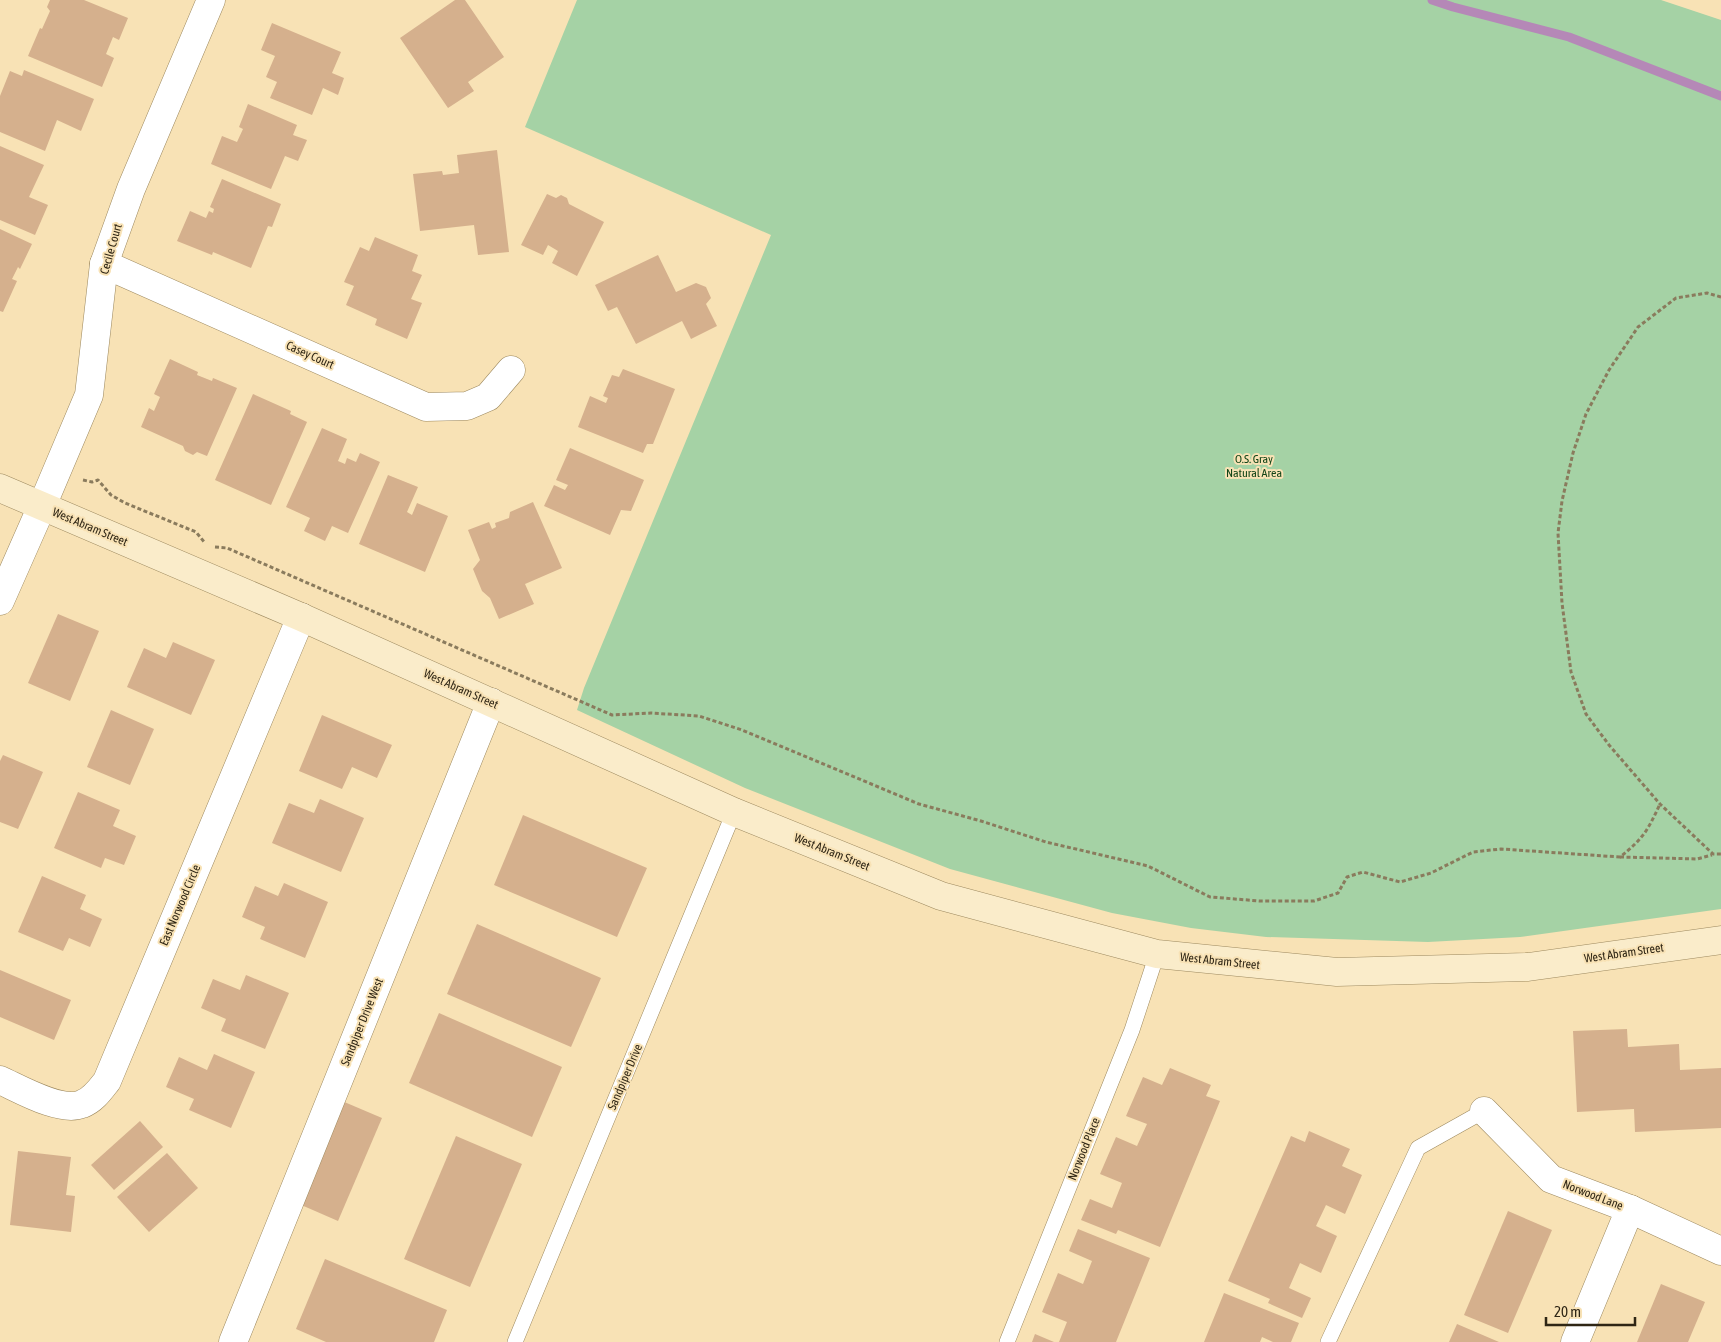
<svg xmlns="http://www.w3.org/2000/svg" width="1721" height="1342" viewBox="0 0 1721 1342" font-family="'Asap Condensed',sans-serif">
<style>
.green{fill:#a5d2a5}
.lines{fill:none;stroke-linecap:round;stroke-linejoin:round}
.stream{stroke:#b588b7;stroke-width:9}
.building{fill:#d5b08d}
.lane-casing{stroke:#9d895f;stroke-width:16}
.street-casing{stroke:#9d895f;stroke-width:29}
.secondary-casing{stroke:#9d895f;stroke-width:29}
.path{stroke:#8a7b5d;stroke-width:3;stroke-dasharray:4 2.5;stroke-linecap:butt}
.lane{stroke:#fff;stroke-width:15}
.street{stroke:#fff;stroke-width:28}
.secondary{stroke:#faecca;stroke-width:28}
.labels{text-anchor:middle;stroke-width:4;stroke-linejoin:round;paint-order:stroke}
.street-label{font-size:12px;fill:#2f2615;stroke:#f8e2b5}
.park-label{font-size:12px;fill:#114417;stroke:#f8e2b5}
</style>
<rect width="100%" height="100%" fill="#f8e2b5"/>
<path class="green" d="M577 0H1661L1721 20V909L1520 937 1428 942 1266 937 1191 928 1112 913 950 869 745 788 577 710 584 688 771 235 525 127Z"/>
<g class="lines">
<path class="stream" d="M1432 0 1453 7 1569 37 1721 96"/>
</g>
<g class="building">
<path d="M50 0H84L128 18 119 40 113 37 106 54 114 58 102 87 28 56 40 28 42 29 50 11 47 7Z"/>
<path d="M455 0H465L504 57 468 82 474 91 448 108 400 38Z"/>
<path d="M272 23 341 52 332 73 344 78 338 95 323 88 312 115 270 98 277 82 266 77 275 56 261 50Z"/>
<path d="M24 70 94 99 81 131 57 120 45 151 0 132V96L10 71 22 76Z"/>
<path d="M248 104 297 125 293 135 307 140 298 161 285 156 271 189 211 164 222 136 237 142 243 129 239 127Z"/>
<path d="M0 146 44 165 29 197 48 205 35 235 0 220Z"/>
<path d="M497 150 509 252 478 255 474 225 420 231 413 174 442 171 443 175 459 173 457 155Z"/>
<path d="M222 179 281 204 272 227 268 226 251 268 213 252 212 255 177 241 190 211 206 218 209 211 213 213 214 209 210 207Z"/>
<path d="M547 194 556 198 561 195 567 198 569 204 604 222 577 276 552 263 558 251 548 245 543 255 521 245Z"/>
<path d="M0 229 32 244 20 269 18 267 12 279 17 281 3 312 0 311Z"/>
<path d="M375 237 418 255 412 271 422 275 411 299 422 303 407 339 375 325 377 319 346 305 354 286 344 282 360 247 369 251Z"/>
<path d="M658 255 676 292 696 283 706 287 711 298 706 304 717 326 691 339 682 321 636 344 617 307 608 311 595 285Z"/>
<path d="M170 359 198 372 197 375 212 381 213 378 237 388 207 456 197 452 193 455 185 451 183 446 141 427 149 408 154 411 160 397 154 394Z"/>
<path d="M623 369 675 389 653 444H647L643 453 578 427 590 396 606 403 608 398 603 396 612 375 619 377Z"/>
<path d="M253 394 291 411 290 414 307 422 271 505 215 480Z"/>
<path d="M322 428 347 439 338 461 345 464 347 458 356 462 360 453 380 462 348 533 332 526 325 541 304 531 310 518 286 507Z"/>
<path d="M570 448 644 480 631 511 621 510 610 535 544 506 554 485 565 490 568 485 556 480Z"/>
<path d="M388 475 418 487 407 512 412 515 417 503 448 516 425 572 359 544Z"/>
<path d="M533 502 562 568 525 584 534 604 499 619 490 598 482 591 473 569 480 560 468 530 489 522 492 529 496 527 495 523 509 518 510 512Z"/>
<path d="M58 614 99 631 70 701 28 683Z"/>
<path d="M173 642 215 660 191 715 127 687 144 648 166 658Z"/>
<path d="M111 710 154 729 130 785 87 767Z"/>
<path d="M322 715 392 745 377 778 352 767 342 789 299 771Z"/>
<path d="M3 755 43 772 18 829 0 822V761Z"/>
<path d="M78 792 120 810 113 826 136 836 124 865 105 858 101 868 54 848Z"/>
<path d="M320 799 364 818 341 872 272 843 289 803 314 813Z"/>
<path d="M523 815 647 868 617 937 494 885Z"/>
<path d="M42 876 86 895 80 909 102 919 90 947 69 938 63 951 18 932Z"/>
<path d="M284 883 328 902 305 958 260 939 265 927 242 917 255 886 278 896Z"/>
<path d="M477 924 601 978 571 1047 447 994Z"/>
<path d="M0 970 71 1000 54 1040 0 1017Z"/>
<path d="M246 975 289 993 265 1049 221 1031 226 1019 201 1008 213 979 240 990Z"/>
<path d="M439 1013 562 1067 532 1137 409 1083Z"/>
<path d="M1627 1029 1628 1047 1679 1044 1680 1070 1721 1068V1128L1635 1132 1634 1109 1577 1112 1573 1031Z"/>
<path d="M214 1054 255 1072 231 1128 189 1110 194 1099 166 1087 179 1057 207 1070Z"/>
<path d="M1170 1068 1211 1085 1206 1096 1220 1101 1160 1247 1118 1230 1116 1234 1081 1220 1090 1199 1112 1208 1122 1183 1100 1174 1116 1137 1137 1146 1147 1124 1126 1116 1143 1077 1162 1085Z"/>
<path d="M342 1101 382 1118 338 1221 299 1204Z"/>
<path d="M140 1121 163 1147 114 1190 91 1165Z"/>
<path d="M1309 1131 1350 1149 1342 1166 1362 1175 1345 1214 1326 1205 1316 1226 1337 1236 1321 1273 1300 1263 1289 1288 1311 1298 1302 1318 1268 1303 1270 1299 1228 1281 1291 1136 1305 1142Z"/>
<path d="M456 1136 522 1164 470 1287 404 1259Z"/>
<path d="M18 1151 71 1157 66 1195 75 1196 71 1232 10 1225Z"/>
<path d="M167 1153 198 1188 149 1232 117 1197Z"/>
<path d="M1508 1211 1552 1230 1508 1333 1464 1315Z"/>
<path d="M1078 1229 1150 1258 1116 1342H1059L1067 1322 1042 1312 1058 1273 1083 1284 1092 1261 1069 1251Z"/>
<path d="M325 1259 447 1310 434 1342H326L296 1329Z"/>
<path d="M1661 1284 1705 1302 1688 1342H1637Z"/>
<path d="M1224 1293 1299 1323 1291 1342H1273L1262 1337 1260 1342H1204Z"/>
<path d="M1457 1324 1499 1342H1449Z"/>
<path d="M1035 1334 1054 1342H1032Z"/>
</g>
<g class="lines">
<g class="lane-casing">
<g id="lane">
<path d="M515 1342 734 812"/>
<path d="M1007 1342 1132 1030 1157 954"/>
<path d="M1328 1342 1418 1148 1484 1111"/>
</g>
</g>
<g class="street-casing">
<g id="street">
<path d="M104 264 426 407 467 406 488 397 511 370"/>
<path d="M0 601 42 506 89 395 104 264 131 189 211 0"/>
<path d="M0 1080C20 1089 61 1113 82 1104 93 1100 100 1090 107 1081L301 617"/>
<path d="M1484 1111 1551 1179 1630 1209 1721 1251"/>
<path d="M233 1342 491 702"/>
<path d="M1575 1342 1630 1209"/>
</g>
</g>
<g class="secondary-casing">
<path id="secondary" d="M0 488 301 617 734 812 941 896 1157 954 1337 972 1528 967 1721 940"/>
</g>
<g class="path">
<path d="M1721 297 1707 293 1676 298 1638 327 1609 370 1586 414 1573 453 1562 501 1558 533 1562 603 1571 672 1586 714 1609 745 1660 804 1713 854H1721"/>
<path d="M83 480 92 482 98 480 111 495 125 503 196 532 205 543"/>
<path d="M215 547 227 548 612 715 651 713 699 716 742 730 919 804 981 821 1046 842 1148 866 1210 897 1260 901H1314L1338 893 1347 877 1363 872 1400 882 1431 873 1473 852 1501 849 1620 857C1643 839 1648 830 1660 804"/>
<path d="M1620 857 1697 859 1712 855"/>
</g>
<use href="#lane" class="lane"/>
<use href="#street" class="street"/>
<use href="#secondary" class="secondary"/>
</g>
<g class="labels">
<g class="street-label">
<text transform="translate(111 249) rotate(-74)" y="4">Cecile Court</text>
<text transform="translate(310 355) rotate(24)" y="4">Casey Court</text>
<text transform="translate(90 527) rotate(23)" y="4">West Abram Street</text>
<text transform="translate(461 689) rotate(24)" y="4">West Abram Street</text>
<text transform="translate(832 852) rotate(22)" y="4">West Abram Street</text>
<text transform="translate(180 905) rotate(-67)" y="4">East Norwood Circle</text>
<text transform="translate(1624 953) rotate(-8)" y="4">West Abram Street</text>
<text transform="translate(1220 961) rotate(6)" y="4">West Abram Street</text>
<text transform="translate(362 1022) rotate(-68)" y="4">Sandpiper Drive West</text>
<text transform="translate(625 1077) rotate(-67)" y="4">Sandpiper Drive</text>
<text transform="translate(1084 1149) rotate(-68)" y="4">Norwood Place</text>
<text transform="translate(1593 1195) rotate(21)" y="4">Norwood Lane</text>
</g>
<g class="park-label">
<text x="1254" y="463">O.S. Gray<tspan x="1254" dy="14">Natural Area</tspan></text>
</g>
</g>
<path d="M1546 1317v8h89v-8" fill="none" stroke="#2f2615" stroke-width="2.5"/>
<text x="1554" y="1317" font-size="15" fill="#2f2615" stroke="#f8e2b5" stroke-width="4" paint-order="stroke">20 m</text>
</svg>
